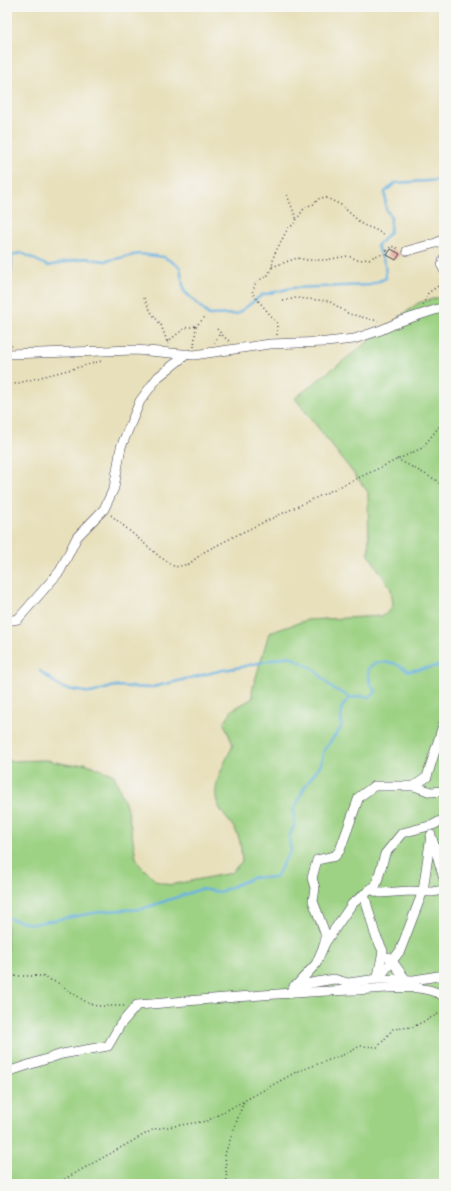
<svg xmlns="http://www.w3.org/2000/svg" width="451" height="1191" viewBox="0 0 451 1191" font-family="'Shantell Sans',sans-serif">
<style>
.green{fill:#9dd284;stroke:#607a60}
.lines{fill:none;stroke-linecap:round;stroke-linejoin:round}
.stream{stroke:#6ab2e1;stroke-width:2.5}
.building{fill:#e5a998}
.minor-casing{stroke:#403e4e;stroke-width:10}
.path{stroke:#403e4e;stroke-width:1.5;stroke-dasharray:1 3;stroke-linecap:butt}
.minor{stroke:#fff;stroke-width:9}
</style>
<rect width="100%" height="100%" fill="#f6f6f2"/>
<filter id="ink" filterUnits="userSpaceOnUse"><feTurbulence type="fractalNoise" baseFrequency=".025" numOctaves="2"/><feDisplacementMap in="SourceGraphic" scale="8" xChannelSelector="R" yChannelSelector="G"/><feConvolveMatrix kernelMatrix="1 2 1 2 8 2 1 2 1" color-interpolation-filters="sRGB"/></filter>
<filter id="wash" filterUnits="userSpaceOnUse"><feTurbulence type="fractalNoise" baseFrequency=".012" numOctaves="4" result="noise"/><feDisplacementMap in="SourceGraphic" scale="16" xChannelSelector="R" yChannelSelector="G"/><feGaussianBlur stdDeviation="0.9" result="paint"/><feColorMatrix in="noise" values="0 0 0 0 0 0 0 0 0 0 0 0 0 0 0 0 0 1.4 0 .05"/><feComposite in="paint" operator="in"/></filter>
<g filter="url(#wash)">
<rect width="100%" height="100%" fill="#e8e0bb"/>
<path class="green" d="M444 296V1184H7V761L47 760 70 765 85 763 114 775 128 811 136 857 139 864 156 881 170 885 231 873 242 861C241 850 241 841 236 831 229 819 218 812 216 797 214 780 226 761 233 745L224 723 232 710 253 698 252 691 269 633 307 620 382 616 389 612 393 605 391 589 369 555 368 492 295 398 418 303Z"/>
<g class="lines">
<g class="stream">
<path d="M7 273H11L12 255 22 253 48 266 84 258 105 261 139 254 164 257 180 267 184 291 209 315 237 314 262 295 292 288 370 285 386 278 385 264 377 246 390 232 391 218 386 209 385 192 395 183 444 180"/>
<path d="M40 671 62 688 91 693 115 686 149 688 223 670 241 667 289 656 314 669 332 688 352 698 360 696 371 697 376 691 370 684 368 669 377 662 394 663 409 671 444 665"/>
<path d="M7 918 32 924 105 911 142 909 201 889 219 892 255 877 275 878C282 869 283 860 291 851L289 837 295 824 293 812 304 788 321 764 324 750 341 728 342 707 349 698"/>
</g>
</g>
<g id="blocks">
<path class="building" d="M391 249 400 254 396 260 387 255Z"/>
</g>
</g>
<g filter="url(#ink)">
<use href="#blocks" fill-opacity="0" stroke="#403e4e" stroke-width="1"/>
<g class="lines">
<g class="minor-casing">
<g id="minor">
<path d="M407 251 436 243 444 239"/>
<path d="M444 258 442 266 444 270"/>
<path d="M7 354 136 350 194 355 270 344 326 342 354 339 381 330 401 321 444 307"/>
<path d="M7 621 18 619 60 571 77 537 104 509 114 488 121 447 140 401 158 377 187 354"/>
<path d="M414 786 427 777 444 722"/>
<path d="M432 838 444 879"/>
<path d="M370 889 380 893 410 891 432 892 444 890"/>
<path d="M364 894 375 934 383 951 378 976"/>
<path d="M325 943V933L313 901 315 888 312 878 317 860 335 856 340 850 359 797 374 786H414L431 792 444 791"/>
<path d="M389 957 406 980"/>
<path d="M378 979 400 951 423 891 431 835"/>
<path d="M294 986 334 979 348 983 378 979 414 980 444 975"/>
<path d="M290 992 316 964 325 943 352 904 376 885 385 854 402 833 433 825 444 819"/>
<path d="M7 1072 62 1054 108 1046 120 1025 137 1005C210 999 284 992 358 990 384 989 420 982 444 996"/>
</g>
</g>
<g class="path">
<path d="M287 195 297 220"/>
<path d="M272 267 297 258 307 260H325L348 256 358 260 369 259 375 256 384 254 391 246 400 249"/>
<path d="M144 298 151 312 161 325 168 344"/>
<path d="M283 301 296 298 329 301 349 314 378 321"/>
<path d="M423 305 428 293 444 282"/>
<path d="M217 329 227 340 230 341"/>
<path d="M277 335V323L252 293 256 282 268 275 272 267 274 255 288 228 293 225 305 207 314 204 318 199 325 197 341 205 363 225 374 229 385 235"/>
<path d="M7 339 12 346"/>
<path d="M167 342 185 328 196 326"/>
<path d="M215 343 220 333"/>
<path d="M194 347 196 326 205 317"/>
<path d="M7 386 102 361"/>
<path d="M397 459 436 480 444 488"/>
<path d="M111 515 160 557 175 567 189 564 204 552 243 532 422 448 443 422 444 410"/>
<path d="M7 976H41L58 983 86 1002 97 1006H125"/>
<path d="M58 1184 63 1180 154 1129 207 1121 244 1101"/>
<path d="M227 1184 225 1154 244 1101 296 1072 348 1053 360 1046 378 1047 393 1029 413 1027 444 1011"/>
</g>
<use href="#minor" class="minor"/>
</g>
</g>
<rect width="451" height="1191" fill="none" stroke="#f6f6f2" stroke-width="24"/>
</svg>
